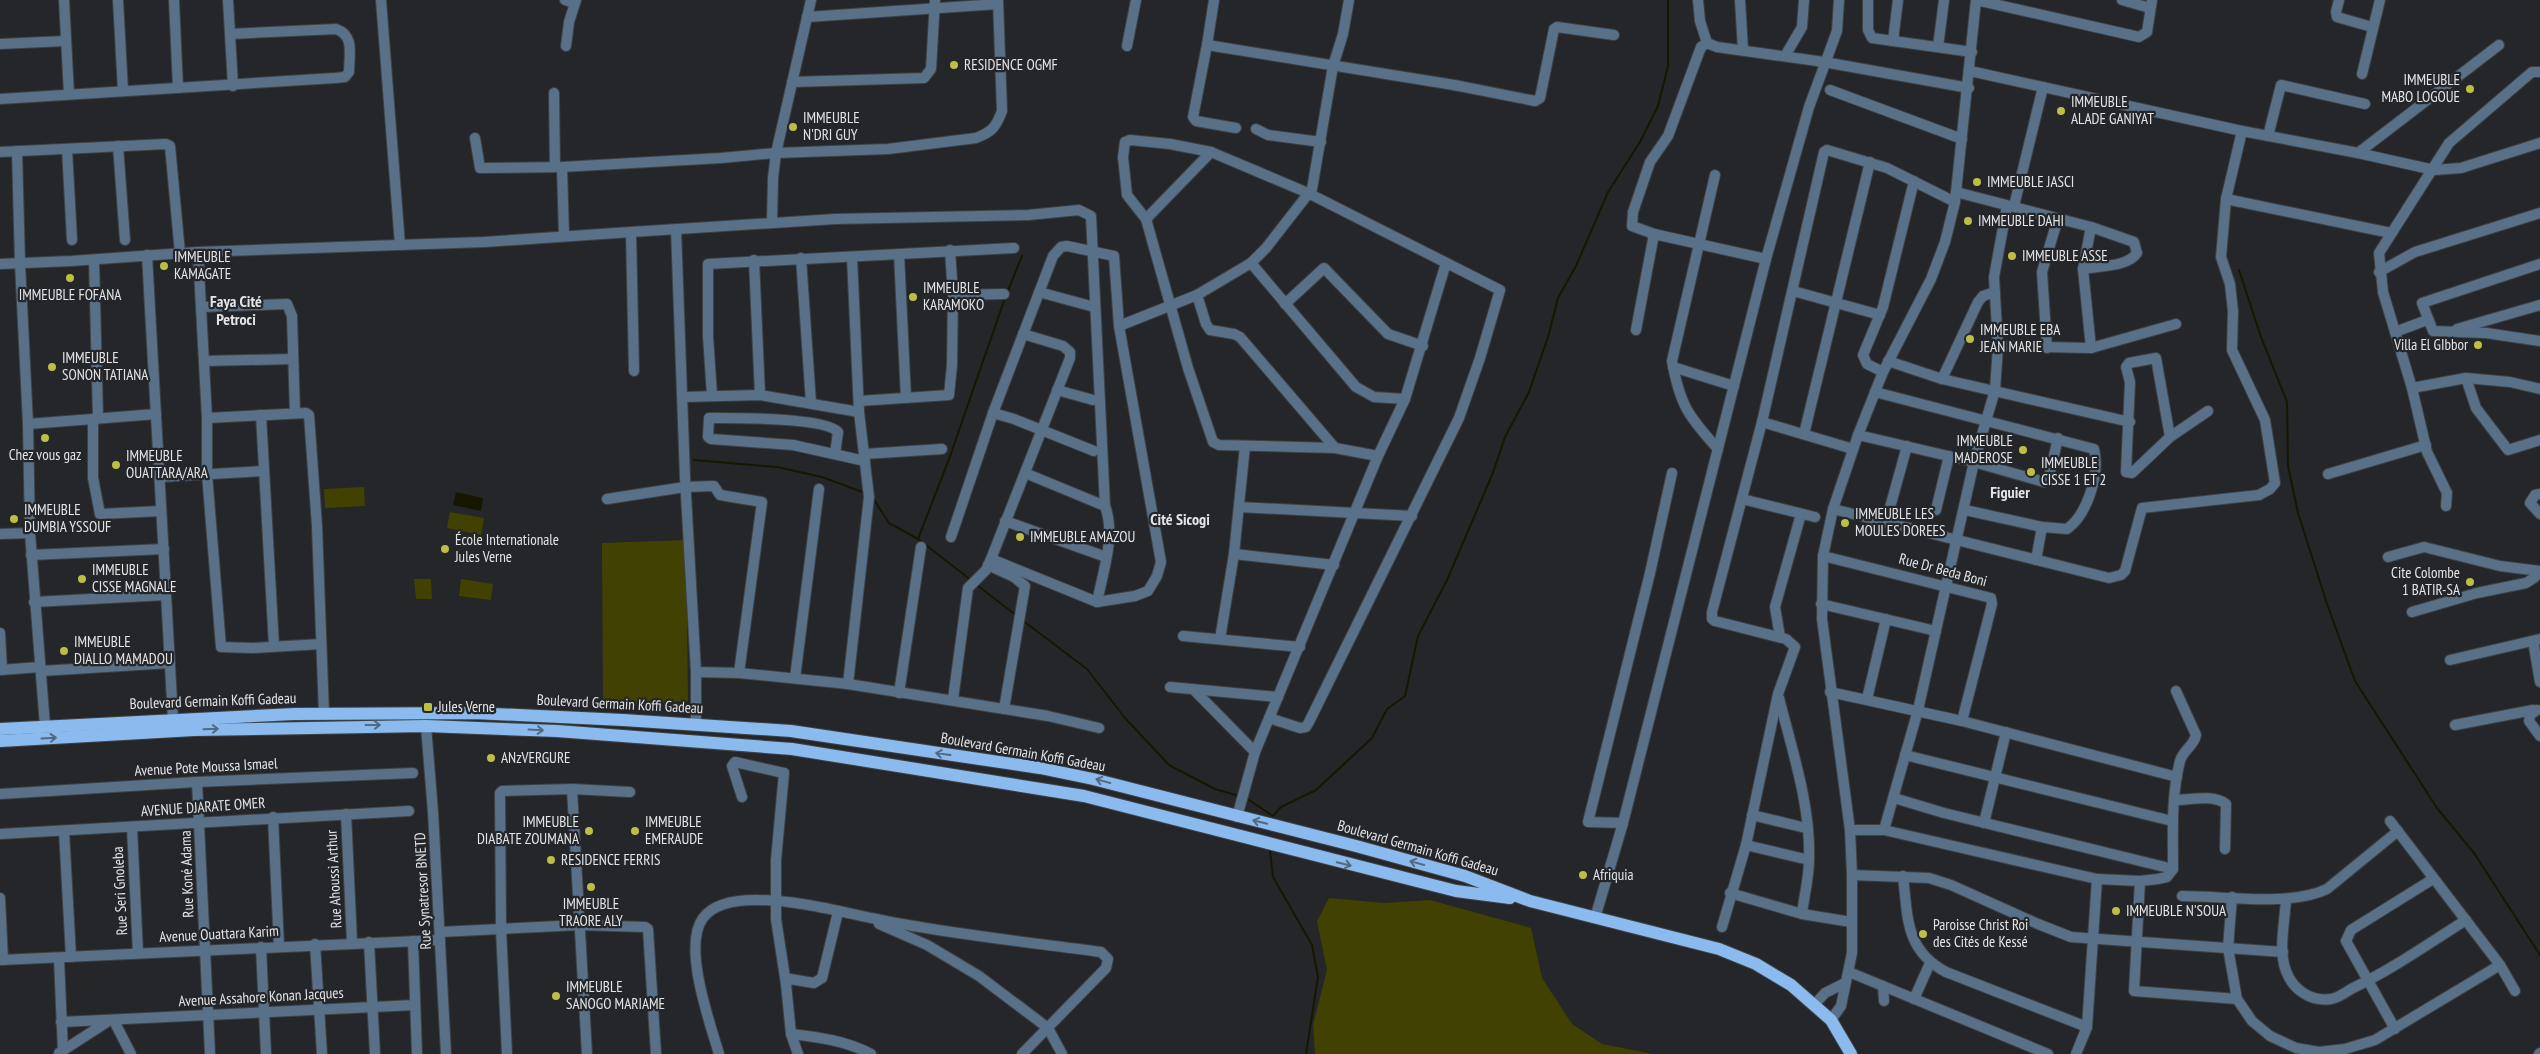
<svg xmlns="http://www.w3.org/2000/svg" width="2540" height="1054" viewBox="0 0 2540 1054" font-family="'PT Sans Narrow',sans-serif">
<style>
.green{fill:#414201}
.water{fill:#171700}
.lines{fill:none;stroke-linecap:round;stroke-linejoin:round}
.stream{stroke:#171700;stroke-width:2}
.minor-casing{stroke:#3f4143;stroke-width:12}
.major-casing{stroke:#3f4143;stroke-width:14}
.minor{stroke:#597089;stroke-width:10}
.major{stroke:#8abaee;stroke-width:12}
.oneway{stroke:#526982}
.poi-dot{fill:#bcbf44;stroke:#242629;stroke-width:2}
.labels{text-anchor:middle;stroke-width:4.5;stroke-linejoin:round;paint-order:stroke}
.poi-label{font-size:15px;fill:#e2e4e6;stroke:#242629;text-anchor:start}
.street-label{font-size:15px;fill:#e2e4e6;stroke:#242629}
.neighbourhood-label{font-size:16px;font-weight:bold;fill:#e2e4e6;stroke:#242629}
</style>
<rect width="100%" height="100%" fill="#242629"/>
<g class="green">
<path d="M364 487 365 506 325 508 324 489Z"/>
<path d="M450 512 484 518 481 535 447 528Z"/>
<path d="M686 540 688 701 603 705 602 543Z"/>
<path d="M414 579H431L432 599H416Z"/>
<path d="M461 579 493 584 491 600 459 596Z"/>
<path d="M1329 898 1384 903 1430 900 1531 928 1542 978 1572 1024 1602 1044 1653 1054H1315L1313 1025 1327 970 1317 921Z"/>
</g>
<path class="water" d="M456 492 483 498 481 511 453 505Z"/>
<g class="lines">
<g class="stream">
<path d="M2239 270 2261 337 2287 402 2288 466 2298 513 2327 604 2355 681 2437 808 2474 853 2540 955"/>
<path d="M1007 293 1022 256"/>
<path d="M694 460 777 467 822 477 865 493"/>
<path d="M873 498 889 523 918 539 971 580"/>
<path d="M918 539 949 459 1005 298"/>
<path d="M977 585 1017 616"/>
<path d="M1022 620 1087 669 1125 718 1169 765 1215 789 1239 796"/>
<path d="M1249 800 1273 816 1281 807 1316 790 1372 738 1387 709 1405 696 1418 636 1447 580 1492 475 1505 437 1529 392 1548 337 1558 298 1576 266 1608 192 1640 142 1658 106 1668 66V0"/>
<path d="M1270 851 1273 877 1312 945 1318 977 1306 1054"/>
</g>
<g class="minor-casing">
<g id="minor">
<path d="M64 0 69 94"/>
<path d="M118 0 123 91"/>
<path d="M174 0 178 88"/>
<path d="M228 0 233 86"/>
<path d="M381 0 400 245"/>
<path d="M565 0 574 3"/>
<path d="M1214 0 1207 45 1454 85 1535 101 1540 98 1554 29 1557 27 1614 35"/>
<path d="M1698 0 1700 21 1707 43 1717 47 1824 62 1969 88"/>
<path d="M1740 0 1743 50"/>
<path d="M1868 0V30L1872 38 1972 52"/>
<path d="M1976 0 2139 37 2147 32 2152 0"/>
<path d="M2122 0 2150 8"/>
<path d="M2339 0 2336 12 2337 17 2372 27"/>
<path d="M807 17 998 4"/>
<path d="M1893 41 1898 0"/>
<path d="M0 44 65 41"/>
<path d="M1207 45 1193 117 1196 121 1236 128"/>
<path d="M566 46 569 22 576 0"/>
<path d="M1127 46 1136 0"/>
<path d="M1938 47 1944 0"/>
<path d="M1785 56 1802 27 1804 0"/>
<path d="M1970 71 2242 131 2358 153 2434 170 2461 168 2540 143"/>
<path d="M2362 74 2380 0"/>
<path d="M792 82 924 78 931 69 935 0"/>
<path d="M1830 90 1962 139"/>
<path d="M554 93 555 167"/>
<path d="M0 99 335 78 345 77 349 72C349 56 355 35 336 29L230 34"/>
<path d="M1256 129 1268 135 1321 142"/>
<path d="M2268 136 2281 85 2365 104"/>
<path d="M475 138 480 168 562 167 721 158 776 153 888 149 976 138C992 132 996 127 1002 111L998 0"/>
<path d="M118 146 125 240"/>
<path d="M67 149 72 240"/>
<path d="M17 151 20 263 28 424 30 533 45 726"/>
<path d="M0 152 166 144 170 146 180 253"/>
<path d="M2358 153 2499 45"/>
<path d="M562 167 564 235"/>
<path d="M1715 175 1672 361C1680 405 1688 416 1718 449"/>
<path d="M1956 192 2091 227 2134 242 2137 253C2128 267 2098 266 2083 269L2091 227"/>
<path d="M2226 199 2391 233"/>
<path d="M2014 206 2043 87"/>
<path d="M1146 219 1211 152"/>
<path d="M772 222 773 178 776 153 811 0"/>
<path d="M676 229 685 477 696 672V725"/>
<path d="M1654 234 1632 226 1633 212 1650 162 1668 136 1701 47 1707 43"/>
<path d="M198 252 207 418V474L221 647 252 648 321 644"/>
<path d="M899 254 906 398"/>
<path d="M147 255 173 719"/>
<path d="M801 258 811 403"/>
<path d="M94 260 98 418"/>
<path d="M754 260 760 395"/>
<path d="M1251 263 1356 387 1374 397 1405 399"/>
<path d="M0 264 71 261 198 252 484 242 631 232"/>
<path d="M2540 264 2422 303 2433 331 2486 333 2540 341"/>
<path d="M2083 269 2091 348"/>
<path d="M2379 272 2415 252 2540 213"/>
<path d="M1793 291 1880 315"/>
<path d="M1039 292 1094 307"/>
<path d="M953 295 1004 294"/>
<path d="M1197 295 1206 324 1210 330 1234 334 1240 337 1335 448"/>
<path d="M1285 304 1324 268 1388 334 1423 346"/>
<path d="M201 307 287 304 292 316 295 413"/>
<path d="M1119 326 1197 295 1251 263 1266 248 1312 189 1333 66 1343 34 1349 0"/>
<path d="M2457 329 2540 305"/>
<path d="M1636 330 1654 234 1766 259"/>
<path d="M2395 332 2427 320"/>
<path d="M1998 346 2091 348 2176 324"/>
<path d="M2047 348 2042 272 2058 218"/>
<path d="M204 361 293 359"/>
<path d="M1888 361 1942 379 2130 422"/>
<path d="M1673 367 1734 386"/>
<path d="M634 371 631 232 835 219 1028 215 1079 210 1091 216 1105 506"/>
<path d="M1883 372 1867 364 1863 355 1883 307 1914 181"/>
<path d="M2466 378 2476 408 2508 450 2540 440"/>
<path d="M1942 379 1978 302 1983 296 1995 292"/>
<path d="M2412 388 2466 378 2510 382 2540 389"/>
<path d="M1057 390 1093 400"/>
<path d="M1875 392 2094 449C2100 473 2088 514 2067 529L2042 527 1965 510"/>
<path d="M712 395 708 336V264L1014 248"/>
<path d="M683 397 760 395 859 412"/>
<path d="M859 401 949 395 952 365 953 295 950 250"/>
<path d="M993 413 1014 419 1094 451"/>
<path d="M261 415 274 646"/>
<path d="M207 418 306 413 309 415 317 526 324 714"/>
<path d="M93 419 156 414"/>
<path d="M1762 422 1853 449"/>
<path d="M28 424 93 419V478L100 514 161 511"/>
<path d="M1804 434 1870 162"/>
<path d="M1858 435 1974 462 2044 482 2049 477 2058 438"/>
<path d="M2170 437 2156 358 2129 363 2126 367 2130 382 2126 472 2132 473 2170 437 2208 411"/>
<path d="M835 454 838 432C825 417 732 418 709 418L708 437 711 439 793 445 865 461"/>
<path d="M864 454 942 449"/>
<path d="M1025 473 1105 506C1116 535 1103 572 1097 602"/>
<path d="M2328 474 2426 445"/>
<path d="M159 477 264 471"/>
<path d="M2540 494 2535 495 2530 503 2540 514"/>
<path d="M607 499 685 487 714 486 720 495 762 502 739 673"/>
<path d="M1742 499 1815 517"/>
<path d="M2446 506 2447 493 2427 452 2412 388 2383 292 2379 253 2449 143 2532 72H2540"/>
<path d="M1239 507 1412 516"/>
<path d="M1833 509 2109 578 2121 575 2125 571 2142 508 2259 495 2270 489 2275 483 2265 420 2232 350 2233 311 2230 284 2221 257 2226 199 2242 131"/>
<path d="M1936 510 1949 456"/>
<path d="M1005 521 1106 557"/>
<path d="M1886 522 1907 446"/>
<path d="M0 534 30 533"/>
<path d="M951 537 993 413 1053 256 1061 247 1067 246 1114 256 1119 326 1161 562 1157 576 1148 591 1135 596 1097 602 991 559"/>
<path d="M1234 554 1334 565"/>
<path d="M31 555 164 549"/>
<path d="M1823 556 1991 598 1992 604 1962 721"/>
<path d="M2388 557 2424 547 2500 566 2540 571"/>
<path d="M2036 560 2042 527"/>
<path d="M988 565 1014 577 1025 586 1004 709"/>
<path d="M34 602 166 595"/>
<path d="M1821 604 1936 631"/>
<path d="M2412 612 2477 593 2526 583 2534 578 2539 571"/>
<path d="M0 633 2 670"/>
<path d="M1183 636 1300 647"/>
<path d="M1780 637 1775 607 1801 514"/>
<path d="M1220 639 1234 554 1245 446"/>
<path d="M2533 641 2540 682"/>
<path d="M2450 660 2540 639"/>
<path d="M0 670 40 667"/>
<path d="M41 671 170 663"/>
<path d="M696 672 739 673 848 684 1048 716 1099 728"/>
<path d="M795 678 819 489"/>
<path d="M848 684 869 497 859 412 852 257"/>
<path d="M1170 687 1278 697"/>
<path d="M1193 689 1255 752"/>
<path d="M1830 692 1962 721 2177 777"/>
<path d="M899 693 921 547"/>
<path d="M1779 698C1792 750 1811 806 1809 860 1809 878 1804 896 1802 914"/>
<path d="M953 699 968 588 986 570 991 559 1070 358V352L1063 346 1023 334"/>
<path d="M1867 699 1886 619"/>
<path d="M2537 710 2530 715 2529 721 2540 736"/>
<path d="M1269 718 1300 728 1306 727 1309 722 1459 418 1480 358 1500 290 1308 193 1211 152 1170 144 1130 140 1125 142 1123 157 1127 195 1146 219 1188 368 1213 442 1219 445 1335 448 1378 456"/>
<path d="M2455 725 2533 710"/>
<path d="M426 726 433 812 446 1054"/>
<path d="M1905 755 2172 821"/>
<path d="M197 782 210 1054"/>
<path d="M572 789 587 1054"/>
<path d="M0 794 196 782 413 773"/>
<path d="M742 797 732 766 735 762 784 773 776 860V919L786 984"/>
<path d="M1894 798 1944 813 2173 869C2173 833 2171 796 2180 761 2183 750 2194 746 2196 735L2176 691"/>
<path d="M2174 800C2190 800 2213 794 2226 804L2225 849"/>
<path d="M346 814 352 942"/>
<path d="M1752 815 1806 828"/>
<path d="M273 817 279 946"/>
<path d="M1237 817 1255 752 1378 456 1405 399 1446 263"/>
<path d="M2390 821 2500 965 2515 991"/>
<path d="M1623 823 1588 822 1650 573 1672 473"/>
<path d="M1984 823 2006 732"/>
<path d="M132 828 138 953"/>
<path d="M1850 830H1884L2097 879 2140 881 2158 879 2167 877 2173 869"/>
<path d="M1884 830 1918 710 1974 462 1995 390 1998 346 1994 277 2007 206"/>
<path d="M64 831 71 957"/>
<path d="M0 834 409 811"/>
<path d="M1746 845 1809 860"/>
<path d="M1852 875 1929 878 1951 885 2038 924 2071 937 2283 952"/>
<path d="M1903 876C1908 918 1905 950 1946 972L2087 1027"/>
<path d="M2140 881 2134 991 2237 999"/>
<path d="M1730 893 1802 914 1851 922"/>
<path d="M2182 896C2224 896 2289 907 2327 889L2398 831"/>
<path d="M2232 897 2228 948 2237 999 2252 1021 2270 1036 2296 1048 2319 1052 2345 1049 2375 1040 2500 965"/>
<path d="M0 898 3 960"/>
<path d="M2286 899C2285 921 2278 950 2286 971 2293 990 2311 1002 2331 999 2338 998 2345 993 2351 989 2391 970 2428 944 2466 920"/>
<path d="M1595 918 1623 823 1766 259 1809 107 1837 31 1839 0"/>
<path d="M879 924 927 945 979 976 1048 1028 1062 1054"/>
<path d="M1722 927 1746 845 1778 694 1795 647 1786 639 1715 621 1712 619V612L1762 422 1824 152 1827 150 1887 168 1955 202"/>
<path d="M440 932 579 925 645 927 648 929 656 1054"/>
<path d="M413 941 417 1054"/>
<path d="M369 942 375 1054"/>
<path d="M315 944 322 1054"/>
<path d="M261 947 266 1054"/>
<path d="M59 959 63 1051"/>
<path d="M0 960 440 940"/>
<path d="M1849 972 2048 1054"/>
<path d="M1883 986 1884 1001"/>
<path d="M1914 999 1930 963"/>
<path d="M1815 1004 1825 993 1845 983"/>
<path d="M1831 1020 1841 1006 1852 953V875L1850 830 1822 619 1823 556 1833 509 1858 435 1883 372 1931 279 1945 242 1955 202 1976 0"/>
<path d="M114 1021 131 1054"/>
<path d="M61 1022 415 1005"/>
<path d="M2395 1029 2346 941 2351 930 2433 879"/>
<path d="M791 1034C818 1037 847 1041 871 1054"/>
<path d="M59 1053 107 1022"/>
<path d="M507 1054 501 929 500 793 502 791 572 789 630 792"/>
<path d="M719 1054C710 1023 682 946 703 918 714 903 739 900 756 900 805 900 854 916 902 924 968 936 1035 943 1101 952L1108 959 1106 968 1022 1054"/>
<path d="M798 1054 791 1034 786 984 790 979 814 983 822 978 838 912"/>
<path d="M2076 1054 2087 1027 2097 879"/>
<path d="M2539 1054 2540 1053"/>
</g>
</g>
<g class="major-casing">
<g id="major">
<path d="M0 729 294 714 474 713 623 720 791 731 1040 768 1093 779 1356 846 1465 876 1530 901 1719 949 1756 964 1791 985 1831 1020 1851 1054"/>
<path d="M0 741 194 730 426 726 557 731 792 749 1084 796 1456 891 1510 898"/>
</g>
</g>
<use href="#minor" class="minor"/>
<use href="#major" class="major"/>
</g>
<defs><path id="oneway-shaft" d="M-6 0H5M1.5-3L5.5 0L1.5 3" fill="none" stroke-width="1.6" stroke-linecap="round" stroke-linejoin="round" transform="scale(1.25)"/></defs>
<g class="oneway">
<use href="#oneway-shaft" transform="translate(373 725)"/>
<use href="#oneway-shaft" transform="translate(211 729) rotate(-2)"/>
<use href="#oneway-shaft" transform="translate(536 730) rotate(3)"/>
<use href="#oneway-shaft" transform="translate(49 738) rotate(-3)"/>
<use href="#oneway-shaft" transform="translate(943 754) rotate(-172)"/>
<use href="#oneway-shaft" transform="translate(1103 781) rotate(-165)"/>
<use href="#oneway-shaft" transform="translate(1260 822) rotate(-166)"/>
<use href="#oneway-shaft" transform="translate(1417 863) rotate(-165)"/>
<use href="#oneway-shaft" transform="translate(1344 864) rotate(14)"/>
</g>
<g class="poi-dot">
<circle cx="954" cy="65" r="5"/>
<circle cx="2470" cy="89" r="5"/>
<circle cx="2061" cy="111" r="5"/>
<circle cx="793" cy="127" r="5"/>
<circle cx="1977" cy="182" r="5"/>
<circle cx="1968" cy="221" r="5"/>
<circle cx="2012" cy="256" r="5"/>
<circle cx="164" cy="266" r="5"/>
<circle cx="70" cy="278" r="5"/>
<circle cx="913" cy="297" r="5"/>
<circle cx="1970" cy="339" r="5"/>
<circle cx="2478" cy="345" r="5"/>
<circle cx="52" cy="367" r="5"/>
<circle cx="45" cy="438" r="5"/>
<circle cx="2023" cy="450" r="5"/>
<circle cx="116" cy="465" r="5"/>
<circle cx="2031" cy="472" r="5"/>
<circle cx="14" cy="519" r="5"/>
<circle cx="1845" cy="523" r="5"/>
<circle cx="1020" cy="537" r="5"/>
<circle cx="445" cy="549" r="5"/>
<circle cx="82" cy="579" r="5"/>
<circle cx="2470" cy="582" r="5"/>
<circle cx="64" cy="651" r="5"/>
<rect x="423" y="702" width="10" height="10" rx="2.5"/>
<circle cx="491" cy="758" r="5"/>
<circle cx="589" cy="831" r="5"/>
<circle cx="635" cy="831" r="5"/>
<circle cx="551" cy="860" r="5"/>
<circle cx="1583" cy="875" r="5"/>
<circle cx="591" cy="887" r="5"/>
<circle cx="2116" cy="911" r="5"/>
<circle cx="1923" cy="934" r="5"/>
<circle cx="556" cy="996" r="5"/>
</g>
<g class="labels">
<g class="poi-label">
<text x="964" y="70">RESIDENCE OGMF</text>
<text x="2460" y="85" text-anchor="end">IMMEUBLE<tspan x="2460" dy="17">MABO LOGOUE</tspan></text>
<text x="2071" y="107">IMMEUBLE<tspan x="2071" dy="17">ALADE GANIYAT</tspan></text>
<text x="803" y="123">IMMEUBLE<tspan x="803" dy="17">N'DRI GUY</tspan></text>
<text x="1987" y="187">IMMEUBLE JASCI</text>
<text x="1978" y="226">IMMEUBLE DAHI</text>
<text x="2022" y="261">IMMEUBLE ASSE</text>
<text x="174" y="262">IMMEUBLE<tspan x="174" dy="17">KAMAGATE</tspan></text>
<text x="923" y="293">IMMEUBLE<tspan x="923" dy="17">KARAMOKO</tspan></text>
<text x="70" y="300" text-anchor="middle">IMMEUBLE FOFANA</text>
<text x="1980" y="335">IMMEUBLE EBA<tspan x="1980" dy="17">JEAN MARIE</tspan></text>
<text x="2468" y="350" text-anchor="end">Villa El GIbbor</text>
<text x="62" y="363">IMMEUBLE<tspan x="62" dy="17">SONON TATIANA</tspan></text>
<text x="2013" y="446" text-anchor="end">IMMEUBLE<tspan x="2013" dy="17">MADEROSE</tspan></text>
<text x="45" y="460" text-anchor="middle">Chez vous gaz</text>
<text x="126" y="461">IMMEUBLE<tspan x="126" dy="17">OUATTARA/ARA</tspan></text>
<text x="2041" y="468">IMMEUBLE<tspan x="2041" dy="17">CISSE 1 ET 2</tspan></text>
<text x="24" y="515">IMMEUBLE<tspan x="24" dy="17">DUMBIA YSSOUF</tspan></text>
<text x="1855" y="519">IMMEUBLE LES<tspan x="1855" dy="17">MOULES DOREES</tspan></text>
<text x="1030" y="542">IMMEUBLE AMAZOU</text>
<text x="455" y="545">École Internationale<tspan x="455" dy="17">Jules Verne</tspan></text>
<text x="92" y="575">IMMEUBLE<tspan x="92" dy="17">CISSE MAGNALE</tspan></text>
<text x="2460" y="578" text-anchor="end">Cite Colombe<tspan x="2460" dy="17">1 BATIR-SA</tspan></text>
<text x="74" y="647">IMMEUBLE<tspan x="74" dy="17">DIALLO MAMADOU</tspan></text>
<text x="438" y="712">Jules Verne</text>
<text x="501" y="763">ANzVERGURE</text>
<text x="579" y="827" text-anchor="end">IMMEUBLE<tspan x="579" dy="17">DIABATE ZOUMANA</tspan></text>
<text x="645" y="827">IMMEUBLE<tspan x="645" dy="17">EMERAUDE</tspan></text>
<text x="561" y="865">RESIDENCE FERRIS</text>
<text x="1593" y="880">Afriquia</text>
<text x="591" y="909" text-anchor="middle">IMMEUBLE<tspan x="591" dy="17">TRAORE ALY</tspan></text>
<text x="2126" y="916">IMMEUBLE N'SOUA</text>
<text x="1933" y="930">Paroisse Christ Roi<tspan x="1933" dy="17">des Cités de Kessé</tspan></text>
<text x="566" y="992">IMMEUBLE<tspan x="566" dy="17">SANOGO MARIAME</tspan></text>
</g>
<g class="street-label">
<text transform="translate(1943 570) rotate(15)" y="5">Rue Dr Beda Boni</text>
<text transform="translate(213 701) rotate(-2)" y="5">Boulevard Germain Koffi Gadeau</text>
<text transform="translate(620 704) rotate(3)" y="5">Boulevard Germain Koffi Gadeau</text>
<text transform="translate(1023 752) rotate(10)" y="5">Boulevard Germain Koffi Gadeau</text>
<text transform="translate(206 767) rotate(-3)" y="5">Avenue Pote Moussa Ismael</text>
<text transform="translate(203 807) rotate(-4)" y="5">AVENUE DJARATE OMER</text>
<text transform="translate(1418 848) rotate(16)" y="5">Boulevard Germain Koffi Gadeau</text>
<text transform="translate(187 874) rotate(-92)" y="5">Rue Koné Adama</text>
<text transform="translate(334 879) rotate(-93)" y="5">Rue Ahoussi Arthur</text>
<text transform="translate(120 891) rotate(-93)" y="5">Rue Seri Gnoleba</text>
<text transform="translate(423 891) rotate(-93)" y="5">Rue Synatresor BNETD</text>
<text transform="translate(219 934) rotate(-3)" y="5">Avenue Ouattara Karim</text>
<text transform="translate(261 997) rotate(-3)" y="5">Avenue Assahore Konan Jacques</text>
</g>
<g class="neighbourhood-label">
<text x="236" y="307">Faya Cité<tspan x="236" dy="18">Petroci</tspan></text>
<text x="2010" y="498">Figuier</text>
<text x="1180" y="525">Cité Sicogi</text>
</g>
</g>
</svg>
